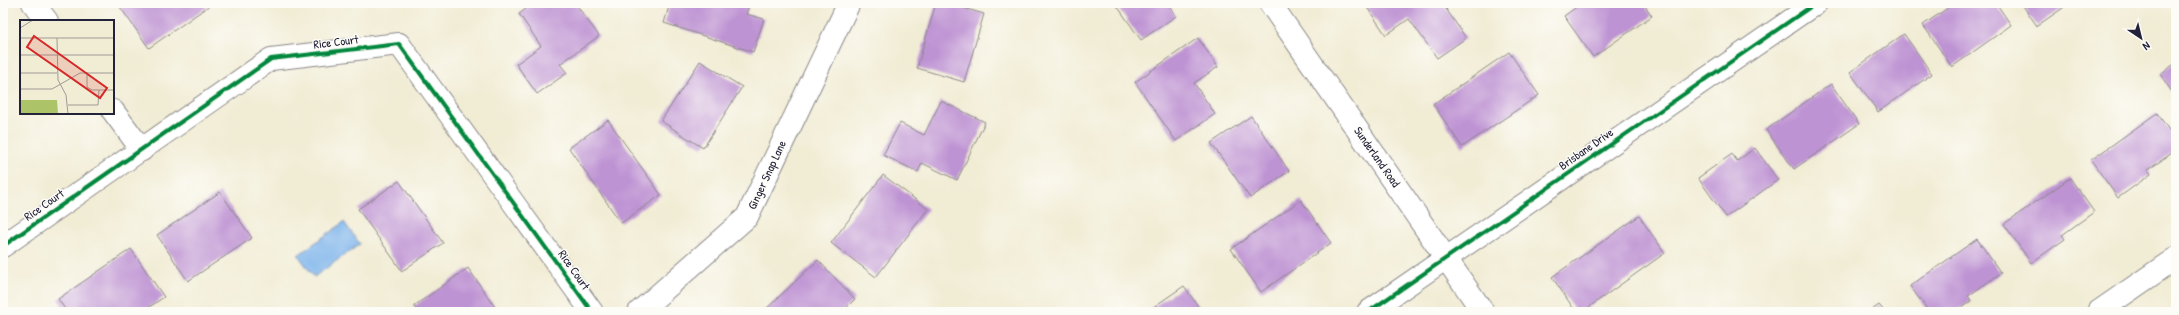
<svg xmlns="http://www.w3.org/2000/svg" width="2179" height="315" viewBox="0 0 2179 315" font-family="'Patrick Hand',sans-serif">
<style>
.water{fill:#7cb3eb;stroke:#4f6a93}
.building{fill:#be93d3}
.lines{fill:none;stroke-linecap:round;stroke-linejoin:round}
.street-casing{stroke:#8a8788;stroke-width:24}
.street{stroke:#fff;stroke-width:22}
.cycleway-casing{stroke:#fdfcf7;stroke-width:6}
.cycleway{stroke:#00873e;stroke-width:4}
.labels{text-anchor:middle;stroke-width:3;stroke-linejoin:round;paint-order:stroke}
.street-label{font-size:12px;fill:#22223b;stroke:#fdfcf7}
.inset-road{fill:none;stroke:#9e9b97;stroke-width:1}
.view{fill:#d62828;fill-opacity:0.15;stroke:#d62828;stroke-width:2}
.inset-edge{fill:none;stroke:#22223b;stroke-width:2}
</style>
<rect width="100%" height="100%" fill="#fdfcf7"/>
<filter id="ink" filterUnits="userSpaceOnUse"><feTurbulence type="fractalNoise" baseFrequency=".025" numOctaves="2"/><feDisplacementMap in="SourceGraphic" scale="8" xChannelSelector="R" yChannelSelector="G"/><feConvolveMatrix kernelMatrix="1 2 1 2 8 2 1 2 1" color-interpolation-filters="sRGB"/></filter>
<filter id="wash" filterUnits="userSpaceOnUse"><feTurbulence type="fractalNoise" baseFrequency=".012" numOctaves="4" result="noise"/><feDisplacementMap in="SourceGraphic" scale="16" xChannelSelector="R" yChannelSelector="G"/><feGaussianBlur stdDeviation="0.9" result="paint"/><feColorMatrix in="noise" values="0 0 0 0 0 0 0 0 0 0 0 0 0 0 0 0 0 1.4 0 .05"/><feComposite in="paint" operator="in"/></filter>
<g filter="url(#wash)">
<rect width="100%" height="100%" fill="#f1ecd4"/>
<path class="water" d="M344 222 360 244 314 277 298 255Z"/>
<g id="blocks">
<g class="building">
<path d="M125 3H213L149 48 120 7Z"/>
<path d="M534 3H575L599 36 560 64 567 73 537 94 516 64 541 46 519 14Z"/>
<path d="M670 3H750L746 14 764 19 753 52 664 23Z"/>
<path d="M936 3H946L984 14 964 82 917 68Z"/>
<path d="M1115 3H1167L1176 16 1141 40Z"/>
<path d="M1364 3H1442L1466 38 1437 58 1409 19 1386 35Z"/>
<path d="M1582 3H1643L1652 16 1593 57 1564 16Z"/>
<path d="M1955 3H1996L2011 25 1952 67 1923 25Z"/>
<path d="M2021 3H2070L2037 26Z"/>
<path d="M1904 34 1932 74 1878 112 1850 72Z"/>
<path d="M1198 38 1218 67 1194 83 1215 114 1176 141 1135 82Z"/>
<path d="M1509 52 1539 95 1462 147 1433 104Z"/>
<path d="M700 61 742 87 703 148 661 121Z"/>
<path d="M2176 63V98L2160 74Z"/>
<path d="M1831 84 1859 124 1794 169 1766 130Z"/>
<path d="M941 101 985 122 957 180 922 163 918 172 883 155 900 123 924 135Z"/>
<path d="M2157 113 2176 140V150L2148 170 2151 174 2118 198 2091 160Z"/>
<path d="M1251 116 1289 171 1250 198 1211 143Z"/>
<path d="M608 120 661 195 621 223 569 148Z"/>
<path d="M1755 148 1778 180 1726 217 1698 178 1732 154 1737 161Z"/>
<path d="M883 175 928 209 876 277 831 243Z"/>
<path d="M2070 178 2094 212 2062 235 2065 239 2031 263 2004 224Z"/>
<path d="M399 181 443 243 402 271 358 209Z"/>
<path d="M220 192 252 238 188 281 157 235Z"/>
<path d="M1301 200 1331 243 1261 292 1231 249Z"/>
<path d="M1639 216 1665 253 1582 312H1576L1552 277Z"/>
<path d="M1977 239 2001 273 1968 296 1971 301 1955 312H1929L1910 286Z"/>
<path d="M131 249 164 297 142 312H67L58 299Z"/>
<path d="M818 260 855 299 842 312H763Z"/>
<path d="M468 268 497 310 418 312 414 306Z"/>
<path d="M1184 286 1202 312H1146Z"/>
<path d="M1879 305 1885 312H1869Z"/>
</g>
</g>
</g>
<g filter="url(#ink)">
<use href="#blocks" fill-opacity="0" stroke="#8a8788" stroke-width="1"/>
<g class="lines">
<g class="street-casing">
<g id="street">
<path d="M33 3 47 21"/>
<path d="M1270 3 1483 312"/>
<path d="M113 111 142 150"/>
<path d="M3 246 271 59 399 44 592 312"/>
<path d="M639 312 747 217 849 3"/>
<path d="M1368 312 1816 3"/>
<path d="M2098 312 2176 258"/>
</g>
</g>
<use href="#street" class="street"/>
<g class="cycleway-casing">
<g id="cycleway">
<path d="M3 246 271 59 399 44 592 312"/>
<path d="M1368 312 1816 3"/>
</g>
</g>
<use href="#cycleway" class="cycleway"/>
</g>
</g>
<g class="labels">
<g class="street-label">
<text transform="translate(336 42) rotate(-7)" y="4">Rice Court</text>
<text transform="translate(1586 149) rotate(-35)" y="4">Brisbane Drive</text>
<text transform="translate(1377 157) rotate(55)" y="4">Sunderland Road</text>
<text transform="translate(767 175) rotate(-65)" y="4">Ginger Snap Lane</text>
<text transform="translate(44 205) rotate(-35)" y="4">Rice Court</text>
<text transform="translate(574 270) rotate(55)" y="4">Rice Court</text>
</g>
</g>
<g transform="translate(20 20)">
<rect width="94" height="94" fill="#f1ecd4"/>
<path d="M0 80H37L38 94H0Z" fill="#adc368"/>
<path class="inset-road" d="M0 8 13 0M0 18H94M37 18 38 60 46 75 48 94M0 35H94M67 52V67L72 70H94M0 53H37M0 69H32L60 53H94M48 85H78L79 70"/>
<path class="view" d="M14 16 87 68 80 78 7 27Z"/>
<rect width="94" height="94" class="inset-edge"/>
</g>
<rect width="2179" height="315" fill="none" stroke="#fdfcf7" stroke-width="16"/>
<g transform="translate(2141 38) rotate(145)" stroke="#fdfcf7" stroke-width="3" paint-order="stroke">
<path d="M0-3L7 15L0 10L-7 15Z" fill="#22223b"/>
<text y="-6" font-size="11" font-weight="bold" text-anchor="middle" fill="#22223b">N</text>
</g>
</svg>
